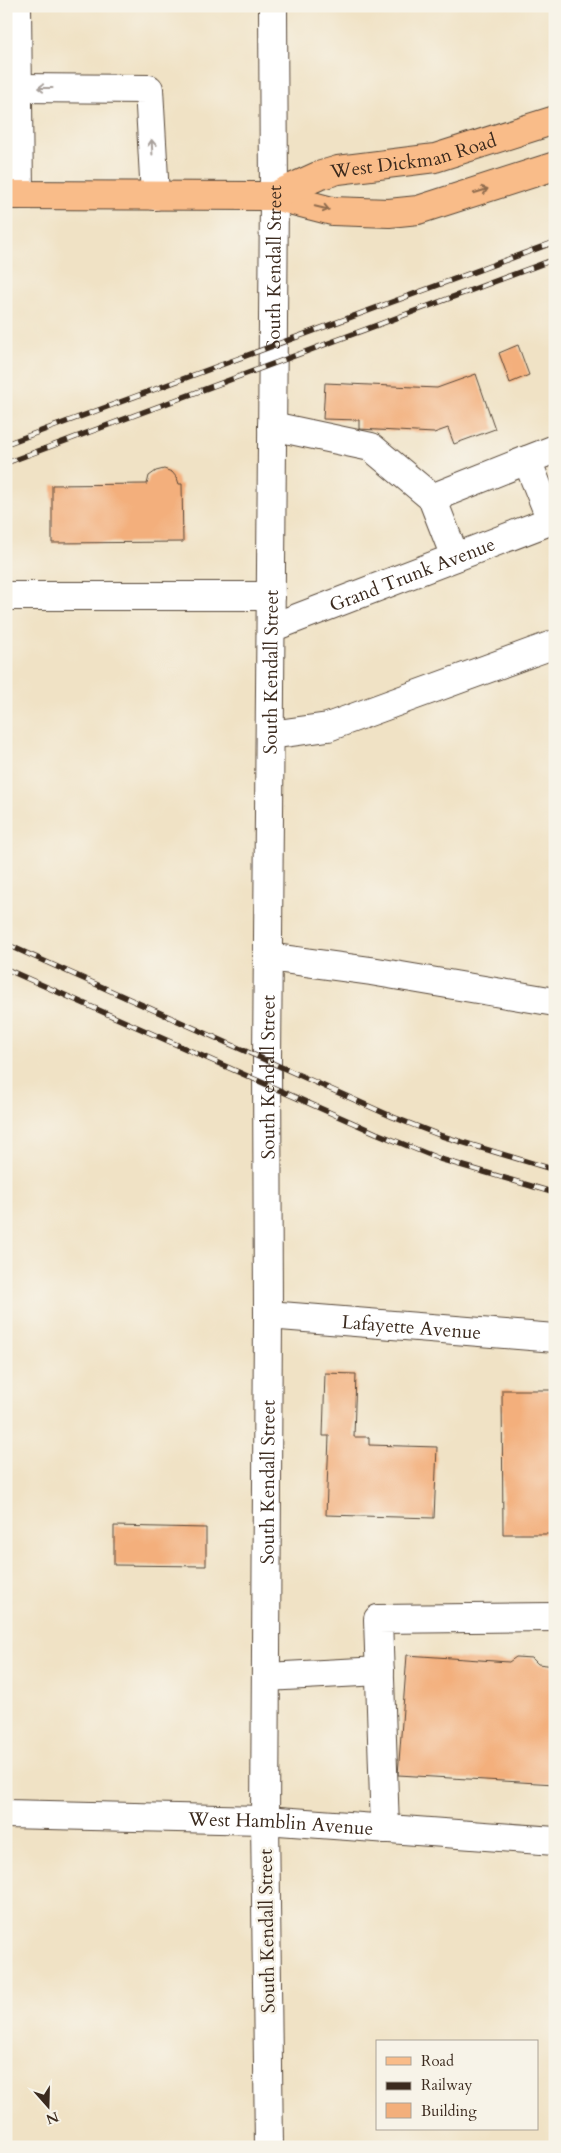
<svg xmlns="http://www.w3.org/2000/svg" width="561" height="2153" viewBox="0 0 561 2153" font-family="Cardo,serif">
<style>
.building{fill:#f3af7b}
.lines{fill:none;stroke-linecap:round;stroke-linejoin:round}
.minor-casing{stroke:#564637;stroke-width:30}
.major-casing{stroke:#564637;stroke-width:30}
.minor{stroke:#fff;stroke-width:28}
.major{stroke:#f9bc89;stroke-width:28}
.rail-casing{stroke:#3b2a1e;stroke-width:5.5}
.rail{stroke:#f7f3e8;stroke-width:4;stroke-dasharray:11;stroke-linecap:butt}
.oneway{stroke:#a79f9a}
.oneway2{stroke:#906c4e}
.labels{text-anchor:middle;stroke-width:5;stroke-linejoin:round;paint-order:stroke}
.street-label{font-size:19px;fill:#3b2a1e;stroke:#f7f3e8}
</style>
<rect width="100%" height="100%" fill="#f7f3e8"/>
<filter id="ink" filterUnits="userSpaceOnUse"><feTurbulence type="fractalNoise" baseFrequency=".02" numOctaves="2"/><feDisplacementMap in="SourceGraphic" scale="10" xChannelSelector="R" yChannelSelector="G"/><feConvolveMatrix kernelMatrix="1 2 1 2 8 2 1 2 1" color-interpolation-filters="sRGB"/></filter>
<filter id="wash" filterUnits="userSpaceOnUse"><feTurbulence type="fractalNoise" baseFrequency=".0096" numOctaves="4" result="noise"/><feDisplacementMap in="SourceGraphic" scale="20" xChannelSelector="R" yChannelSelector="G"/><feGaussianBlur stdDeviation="1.12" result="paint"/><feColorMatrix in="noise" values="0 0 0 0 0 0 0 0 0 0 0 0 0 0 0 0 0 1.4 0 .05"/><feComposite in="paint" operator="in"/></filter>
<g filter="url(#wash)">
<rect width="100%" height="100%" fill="#f0e2c5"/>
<g id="blocks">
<g class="building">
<path d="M518 345 529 375 510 383 499 353Z"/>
<path d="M476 374 495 429 454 444 448 428 434 433 359 429V420L323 419 325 383 437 388Z"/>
<path d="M164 469 172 472 177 478 179 484H182L183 542 52 543V485L147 484 149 476 156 471Z"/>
<path d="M325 1373 356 1374 354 1437H369V1445L437 1447 434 1518 326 1515 329 1436H323Z"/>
<path d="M502 1390H555V1534H503Z"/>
<path d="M114 1526 206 1528V1566L114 1565Z"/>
<path d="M407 1655 509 1662 516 1657 532 1658 538 1664 555 1666V1784L398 1775Z"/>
</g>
</g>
</g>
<g filter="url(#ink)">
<use href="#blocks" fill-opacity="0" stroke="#564637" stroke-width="1"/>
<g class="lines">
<g class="minor-casing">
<g id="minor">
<path d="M17 6 19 195"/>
<path d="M18 88 149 89 155 196"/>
<path d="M272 426 371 447 432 498 455 557"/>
<path d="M527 460 555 449"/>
<path d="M432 498 527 460 551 520"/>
<path d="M6 596H271"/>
<path id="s1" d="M271 628 555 519"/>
<path d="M270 735 328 727 555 644"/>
<path d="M268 957 371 971 555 1002"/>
<path id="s2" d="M268 1315 555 1338"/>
<path d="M266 1677 380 1671"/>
<path id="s3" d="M6 1814 265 1820 555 1841"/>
<path d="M385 1829 378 1619 555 1617"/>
<path id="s4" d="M269 2147 265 1820 268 1315 267 1061 274 196 273 6"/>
</g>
</g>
<g class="major-casing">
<g id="major">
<path d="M6 195 274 196 332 211 389 213 418 210 555 166"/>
<path id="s5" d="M274 196 318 176 338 170 435 158 555 120"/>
</g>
</g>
<use href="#minor" class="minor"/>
<use href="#major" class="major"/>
<g class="rail-casing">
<g id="rail">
<path d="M6 444 555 242"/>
<path d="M6 463 555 259"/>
<path d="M6 944 393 1117 442 1136 555 1170"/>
<path d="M6 969 376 1133 440 1159 555 1193"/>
</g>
</g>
<use href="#rail" class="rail"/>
</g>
<defs><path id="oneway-shaft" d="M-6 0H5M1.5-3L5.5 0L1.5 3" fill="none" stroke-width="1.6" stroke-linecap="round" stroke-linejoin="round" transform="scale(1.25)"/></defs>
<g class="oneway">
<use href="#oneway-shaft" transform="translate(45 88) rotate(-180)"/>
<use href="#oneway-shaft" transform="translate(152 147) rotate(-93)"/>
</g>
<g class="oneway2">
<use href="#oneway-shaft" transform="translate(481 191) rotate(-17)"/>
<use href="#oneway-shaft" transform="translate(322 208) rotate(14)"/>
</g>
</g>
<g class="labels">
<g class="street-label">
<text dy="7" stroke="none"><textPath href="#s5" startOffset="146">West Dickman Road</textPath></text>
<text dy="7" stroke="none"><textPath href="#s4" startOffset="1880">South Kendall Street</textPath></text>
<text dy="7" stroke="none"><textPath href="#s1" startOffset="151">Grand Trunk Avenue</textPath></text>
<text dy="7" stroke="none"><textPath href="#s4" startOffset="1475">South Kendall Street</textPath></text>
<text dy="7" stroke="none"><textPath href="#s4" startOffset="1070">South Kendall Street</textPath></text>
<text dy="7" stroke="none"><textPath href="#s2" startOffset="144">Lafayette Avenue</textPath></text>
<text dy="7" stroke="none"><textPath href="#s4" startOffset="665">South Kendall Street</textPath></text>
<text dy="7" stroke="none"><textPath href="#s3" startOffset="275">West Hamblin Avenue</textPath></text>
<text transform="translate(266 1931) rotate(-91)" y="7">South Kendall Street</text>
</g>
</g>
<rect width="561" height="2153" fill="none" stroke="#f7f3e8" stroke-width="25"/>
<rect x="376" y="2040" width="162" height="90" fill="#f7f3e8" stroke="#aca397"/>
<rect x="386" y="2057" width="25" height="8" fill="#f9bc89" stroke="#aca397"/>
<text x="421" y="2066" font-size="15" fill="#3b2a1e">Road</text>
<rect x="386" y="2082" width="25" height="8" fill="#3b2a1e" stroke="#aca397"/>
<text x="421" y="2090" font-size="15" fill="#3b2a1e">Railway</text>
<rect x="386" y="2103" width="25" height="15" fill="#f3af7b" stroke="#aca397"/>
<text x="421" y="2116" font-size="15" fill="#3b2a1e">Building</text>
<g transform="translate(48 2106) rotate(160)" stroke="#f7f3e8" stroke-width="4" paint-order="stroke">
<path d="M0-4L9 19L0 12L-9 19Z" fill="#3b2a1e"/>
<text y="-8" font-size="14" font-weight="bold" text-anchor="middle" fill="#3b2a1e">N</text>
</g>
</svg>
